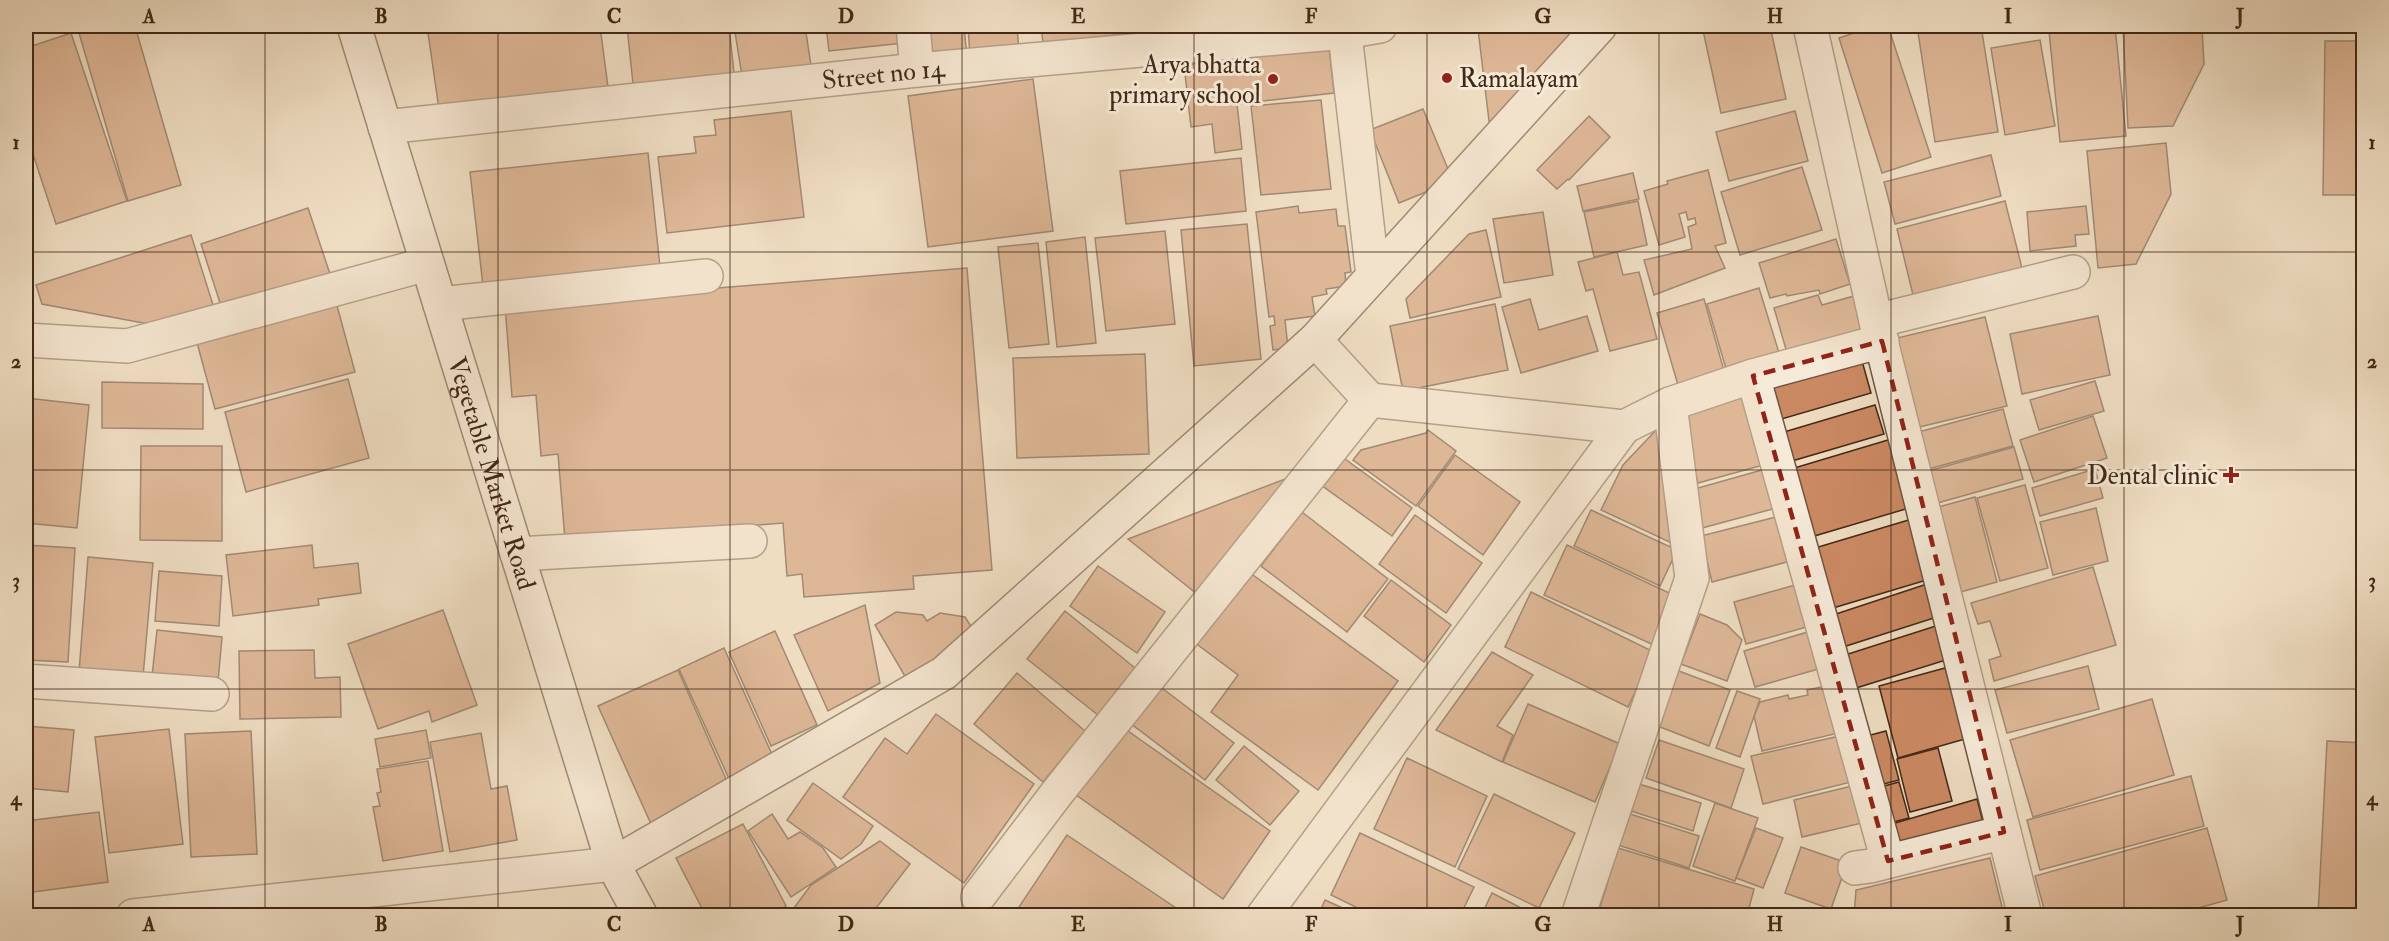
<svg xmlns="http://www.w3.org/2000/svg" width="2389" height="941" viewBox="0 0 2389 941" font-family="'IM FELL Double Pica',serif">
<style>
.building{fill:#cb8963;stroke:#422816;stroke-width:1.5}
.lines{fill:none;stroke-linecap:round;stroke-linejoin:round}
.street-casing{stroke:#6d5541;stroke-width:36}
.secondary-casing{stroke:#422816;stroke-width:36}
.street{stroke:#f5e9d7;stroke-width:33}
.secondary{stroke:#f5e9d7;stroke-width:33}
.marked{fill:none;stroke:#8f2418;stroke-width:4.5;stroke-dasharray:12 8;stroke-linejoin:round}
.grid{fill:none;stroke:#422816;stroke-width:1.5;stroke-opacity:0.55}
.poi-dot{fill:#8f2418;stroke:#f5e9d7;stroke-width:2}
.labels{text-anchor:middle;stroke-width:6;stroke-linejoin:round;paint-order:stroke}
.poi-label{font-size:26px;fill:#422816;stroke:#f5e9d7;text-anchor:end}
.street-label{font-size:26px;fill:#422816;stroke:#f5e9d7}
.neatline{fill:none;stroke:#422816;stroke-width:2}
.grid-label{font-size:20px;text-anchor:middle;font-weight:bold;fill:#422816}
</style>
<rect width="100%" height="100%" fill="#efddc2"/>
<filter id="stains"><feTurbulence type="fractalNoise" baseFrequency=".00333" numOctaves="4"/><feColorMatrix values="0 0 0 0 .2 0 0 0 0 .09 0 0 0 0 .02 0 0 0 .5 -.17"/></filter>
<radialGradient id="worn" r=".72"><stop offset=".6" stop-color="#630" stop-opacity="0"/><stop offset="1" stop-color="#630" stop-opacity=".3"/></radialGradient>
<g class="building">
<path d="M104 26H135L181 185 128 201 79 33Z"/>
<path d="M427 26H600L608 87 439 109Z"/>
<path d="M627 26H729L734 73 633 84Z"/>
<path d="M734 26H805L812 72 743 82Z"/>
<path d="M826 26H902L903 43 829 51Z"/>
<path d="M923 26H964L967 57 926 61Z"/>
<path d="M968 26H1017L1019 52 970 56Z"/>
<path d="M1041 26H1192V27L1043 43Z"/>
<path d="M1507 26H1579L1509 119 1489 121 1478 29Z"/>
<path d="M1702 26H1770L1786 99 1721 113Z"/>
<path d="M1875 26H1888L1931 157 1882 173 1839 38Z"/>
<path d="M1917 26H1981L1998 132 1935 142Z"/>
<path d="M2100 26H2115L2126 136 2060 142 2049 31Z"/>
<path d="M2123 26H2202L2204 64 2173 126 2128 128Z"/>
<path d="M71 33 127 201 56 224 26 133V48Z"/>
<path d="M2040 40 2055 126 2005 135 1991 48Z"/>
<path d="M2325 41H2364V195H2323Z"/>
<path d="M1329 48 1334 93 1237 104 1242 149 1215 153 1212 124 1191 127 1184 65Z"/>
<path d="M1033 79 1053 231 928 247 908 96Z"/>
<path d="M1321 100 1331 189 1261 195 1251 106Z"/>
<path d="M1423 109 1453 181 1399 203 1370 130Z"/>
<path d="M791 111 804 217 667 233 658 157 696 153 694 137 716 135 714 120Z"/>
<path d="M1795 111 1808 161 1729 181 1716 132Z"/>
<path d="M1589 116 1610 137 1569 180 1568 179 1557 189 1537 170Z"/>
<path d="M2166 143 2171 194 2136 264 2098 268 2087 151Z"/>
<path d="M648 153 660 267 483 286 470 172Z"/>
<path d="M1991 155 2001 196 1895 224 1884 182Z"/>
<path d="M1241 158 1246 211 1126 224 1120 171Z"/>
<path d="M1802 167 1822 230 1740 255 1721 192Z"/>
<path d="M1708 170 1726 243 1715 246 1725 268 1654 295 1644 260 1692 249 1688 227 1696 224 1695 218 1688 220 1686 212 1679 214 1685 237 1659 245 1644 191 1668 184 1667 181Z"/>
<path d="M1633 173 1639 199 1583 211 1577 186Z"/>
<path d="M1638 201 1647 245 1594 257 1584 212Z"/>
<path d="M2005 201 2023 272 1914 299 1897 229Z"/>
<path d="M1298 206 1299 213 1336 209 1338 226H1345L1351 272 1345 273 1346 286 1326 289 1327 294 1312 297 1315 316 1285 320 1288 348 1273 350 1270 326 1275 325 1274 316 1269 317 1256 212Z"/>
<path d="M2086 206 2089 234 2075 235 2076 246 2030 251 2027 212Z"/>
<path d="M308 208 330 274 222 309 201 244Z"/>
<path d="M1543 212 1553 275 1504 283 1493 219Z"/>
<path d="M1247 224 1261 359 1194 366 1181 230Z"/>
<path d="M1486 230 1501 297 1410 318 1406 299 1469 234Z"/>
<path d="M1165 231 1175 324 1106 331 1095 238Z"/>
<path d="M191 235 214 308 159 326 42 304 36 285Z"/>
<path d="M1085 237 1096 343 1057 347 1046 242Z"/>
<path d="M1836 239 1850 284 1820 294 1819 290 1787 296 1786 294 1770 298 1759 263Z"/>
<path d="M1038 243 1049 344 1009 348 998 247Z"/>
<path d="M1617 252 1623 275 1639 272 1657 339 1610 351 1593 289 1586 291 1578 262Z"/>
<path d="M967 268 992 570 913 576 914 589 804 597 802 574 787 576 783 523 565 540 558 454 541 456 536 395 512 397 505 305Z"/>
<path d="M1759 288 1780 356 1727 372 1707 304Z"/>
<path d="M1818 295 1822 305 1854 296 1867 340 1790 363 1774 308Z"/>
<path d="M1530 299 1539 330 1587 316 1598 351 1521 373 1502 307Z"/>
<path d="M1704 299 1726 378 1680 392 1657 313Z"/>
<path d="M336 302 355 372 215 409 196 339Z"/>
<path d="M1495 304 1508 370 1403 391 1390 326Z"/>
<path d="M2098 316 2110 375 2022 394 2010 334Z"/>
<path d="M1985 317 2007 406 1915 428 1893 339Z"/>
<path d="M1145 354 1149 454 1017 458 1013 358Z"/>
<path d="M1862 361 1871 393 1778 420 1768 388Z"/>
<path d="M348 379 369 458 246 492 225 412Z"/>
<path d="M2095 381 2104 411 2039 430 2030 400Z"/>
<path d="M102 382 203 384V429L102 428Z"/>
<path d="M1747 389 1767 464 1698 483 1677 408Z"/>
<path d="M26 398 89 405 77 528 26 523Z"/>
<path d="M1875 405 1884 434 1792 461 1784 432Z"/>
<path d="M2003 409 2013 446 1921 471 1911 434Z"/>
<path d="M2093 416 2107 458 2034 482 2020 440Z"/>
<path d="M1657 429 1678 546 1601 510 1623 465Z"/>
<path d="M1428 430 1456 451 1416 506 1353 460 1361 450 1426 433Z"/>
<path d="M1888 440 1909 508 1811 537 1791 469Z"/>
<path d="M141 446H222V541L140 540Z"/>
<path d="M2014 447 2023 479 1934 504 1925 472Z"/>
<path d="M1455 455 1520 502 1483 555 1418 506Z"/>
<path d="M1341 456 1412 508 1392 536 1321 485Z"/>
<path d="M1769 468 1780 507 1702 528 1691 490Z"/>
<path d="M2095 469 2103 498 2040 516 2032 488Z"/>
<path d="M1285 479 1292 485 1202 598 1128 539Z"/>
<path d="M2025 485 2048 568 2000 581 1977 498Z"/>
<path d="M1975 497 1997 582 1953 594 1931 509Z"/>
<path d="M2096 508 2108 561 2053 575 2040 522Z"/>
<path d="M1591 510 1677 550 1660 586 1574 546Z"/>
<path d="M1302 512 1388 579 1347 632 1261 566Z"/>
<path d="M1415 515 1482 563 1446 613 1379 564Z"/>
<path d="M1776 517 1787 562 1712 582 1701 536Z"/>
<path d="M1912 519 1930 579 1833 608 1815 548Z"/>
<path d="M26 545 75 548 68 662 26 660Z"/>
<path d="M312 545 314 568 358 563 361 593 318 599 319 605 233 616 226 555Z"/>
<path d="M1567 545 1680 598 1658 647 1544 595Z"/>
<path d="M88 557 153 563 143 677 79 672Z"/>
<path d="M1098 566 1165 612 1137 653 1070 606Z"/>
<path d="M1242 567 1398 681 1318 790 1211 712 1238 675 1190 639Z"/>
<path d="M2093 567 2116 645 1994 681 1989 660 2001 656 1990 621 1978 624 1971 603Z"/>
<path d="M159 571 222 576 219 626 155 621Z"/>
<path d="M1391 580 1451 625 1424 662 1364 616Z"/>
<path d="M1799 584 1810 626 1746 644 1734 602Z"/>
<path d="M1927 584 1937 617 1843 647 1833 615Z"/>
<path d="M1531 592 1654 652 1628 707 1505 647Z"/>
<path d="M865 605 880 683 828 711 794 635Z"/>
<path d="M443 610 477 705 432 722 429 711 378 729 348 644Z"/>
<path d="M1065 611 1140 672 1103 719 1027 659Z"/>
<path d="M896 612 923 615 927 621 940 613 965 617 977 636 906 678 875 625Z"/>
<path d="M1700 614 1727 625 1742 640 1727 681 1681 664Z"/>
<path d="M1939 625 1949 659 1853 689 1842 656Z"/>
<path d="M157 630 222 637 218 682 152 676Z"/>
<path d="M775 631 817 725 771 746 729 652Z"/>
<path d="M1811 631 1822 668 1755 687 1744 651Z"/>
<path d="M724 648 775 761 730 781 679 669Z"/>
<path d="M314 650 315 678 340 677 341 717 240 719 239 651Z"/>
<path d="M1492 652 1533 675 1497 726 1513 735 1502 762 1436 730Z"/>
<path d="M2088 666 2099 709 2007 733 1995 690Z"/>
<path d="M1945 668 1965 739 1898 758 1879 686Z"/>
<path d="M678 670 730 788 651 824 598 706Z"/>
<path d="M1676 670 1730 690 1709 746 1655 725Z"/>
<path d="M1017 673 1085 731 1043 782 974 724Z"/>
<path d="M1835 684 1847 731 1762 751 1754 716 1760 702 1788 695 1789 699 1808 695 1807 690Z"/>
<path d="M1158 685 1234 743 1205 780 1130 723Z"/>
<path d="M1737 691 1760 699 1740 757 1716 748Z"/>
<path d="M2152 699 2174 775 2033 817 2010 740Z"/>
<path d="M1528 704 1620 744 1595 802 1503 762Z"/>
<path d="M936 714 1034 784 964 883 843 797 885 738 907 754Z"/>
<path d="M1118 724 1270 831 1223 899 1072 792Z"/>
<path d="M26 726 74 730 68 792 26 788Z"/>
<path d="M169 729 183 844 109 853 95 737Z"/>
<path d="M426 730 431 758 380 767 375 739Z"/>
<path d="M251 731 257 854 191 857 185 734Z"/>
<path d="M1886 731 1899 780 1872 787 1859 738Z"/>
<path d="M481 733 491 789 507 786 517 840 450 852 430 742Z"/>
<path d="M1844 735 1855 781 1763 804 1751 756Z"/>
<path d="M1659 740 1744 769 1731 808 1646 778Z"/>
<path d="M2327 741 2364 743V916H2318Z"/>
<path d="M1244 746 1299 791 1270 825 1216 780Z"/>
<path d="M1938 748 1952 801 1910 812 1897 759Z"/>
<path d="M1407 758 1487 796 1455 867 1374 829Z"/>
<path d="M428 761 443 851 383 861 373 807 380 806 377 793 381 792 377 769Z"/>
<path d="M2191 776 2204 826 2040 870 2027 820Z"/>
<path d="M1899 782 1909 818 1882 825 1873 789Z"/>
<path d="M813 783 873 826 861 844 841 859 787 820Z"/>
<path d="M1639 784 1701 803 1693 831 1631 811Z"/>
<path d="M1852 786 1862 823 1802 837 1794 800Z"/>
<path d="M1494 794 1575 833 1539 908 1458 869Z"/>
<path d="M1977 799 1983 822 1892 849 1885 826Z"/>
<path d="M1715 803 1758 818 1735 881 1693 866Z"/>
<path d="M99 812 108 882 26 893V821Z"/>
<path d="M1627 813 1699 836 1689 868 1618 845Z"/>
<path d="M772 814 788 839 800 832 823 848 836 867 791 897 748 831Z"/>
<path d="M743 824 786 906 769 916H706L676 858Z"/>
<path d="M1756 828 1783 838 1763 888 1736 878Z"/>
<path d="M2207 828 2227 900 2170 916H2046L2035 876Z"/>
<path d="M1360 833 1474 887 1460 916H1374L1331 895Z"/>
<path d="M1067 835 1188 916H1013Z"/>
<path d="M880 841 910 864 870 916H788L811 885Z"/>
<path d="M1801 847 1847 863 1831 909 1785 893Z"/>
<path d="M1618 848 1754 889 1747 916H1612L1599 911Z"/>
<path d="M1990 858 2003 911 1984 916H1854L1856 890Z"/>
<path d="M1492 893 1537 916H1481Z"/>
<path d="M1325 900 1360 916H1318Z"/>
</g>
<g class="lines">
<g class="street-casing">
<g id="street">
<path d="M913 26 917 70"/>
<path d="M1344 26 1373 276"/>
<path d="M1810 26 1876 321 2025 916"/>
<path id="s1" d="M385 127 917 70 1345 32 1380 26"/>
<path d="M440 304 706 276"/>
<path d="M1876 321 2073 272"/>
<path d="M26 340 127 346 427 264"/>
<path d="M1315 340 1370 400"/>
<path d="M1753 376 1888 861"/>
<path d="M517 554 750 541"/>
<path d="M26 681 212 694"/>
<path d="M1855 868 1870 866 2004 832"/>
<path d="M978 897 1057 793 1370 400 1624 427 1670 404 1753 376 1882 341"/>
<path d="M133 916 613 864"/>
<path d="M1263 916 1624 427"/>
<path d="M1578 916 1692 578 1670 404"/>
</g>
</g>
<g class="secondary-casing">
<g id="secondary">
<path id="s2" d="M354 26 613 864 641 916"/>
<path d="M613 864 944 673 1315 340 1600 26"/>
</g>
</g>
<use href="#street" class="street"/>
<use href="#secondary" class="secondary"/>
</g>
<path d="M0 0H2389V941H0ZM1882 341 2004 832 1888 861 1753 376Z" fill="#efddc2" fill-opacity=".55" fill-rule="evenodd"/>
<path class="marked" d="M1882 341 2004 832 1888 861 1753 376Z"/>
<path class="grid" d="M265 26V916M498 26V916M730 26V916M962 26V916M1194 26V916M1427 26V916M1659 26V916M1891 26V916M2124 26V916M26 252H2364M26 470H2364M26 689H2364"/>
<g class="poi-dot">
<circle cx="1447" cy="78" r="6"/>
<circle cx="1273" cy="79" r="6"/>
<path d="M2228 466h6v6h6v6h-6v6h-6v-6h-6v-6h6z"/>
</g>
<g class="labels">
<g class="poi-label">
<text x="1261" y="73">Arya bhatta<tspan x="1261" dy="30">primary school</tspan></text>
<text x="1459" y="87" text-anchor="start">Ramalayam</text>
<text x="2218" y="484">Dental clinic</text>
</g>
<g class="street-label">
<text dy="9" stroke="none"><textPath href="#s1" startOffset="501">Street no 14</textPath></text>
<text dy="9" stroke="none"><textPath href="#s2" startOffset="468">Vegetable Market Road</textPath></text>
</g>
</g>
<rect width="2389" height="941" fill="none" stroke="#efddc2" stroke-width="66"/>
<rect x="33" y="33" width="2323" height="875" class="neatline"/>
<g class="grid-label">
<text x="149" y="23">A</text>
<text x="381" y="23">B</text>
<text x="614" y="23">C</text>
<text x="846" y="23">D</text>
<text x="1078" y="23">E</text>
<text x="1311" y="23">F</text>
<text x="1543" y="23">G</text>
<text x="1775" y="23">H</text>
<text x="2008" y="23">I</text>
<text x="2240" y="23">J</text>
<text x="16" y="149">1</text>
<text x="2372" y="149">1</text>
<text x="16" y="368">2</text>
<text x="2372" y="368">2</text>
<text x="16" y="587">3</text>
<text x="2372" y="587">3</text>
<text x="16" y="805">4</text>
<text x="2372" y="805">4</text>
<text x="149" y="931">A</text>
<text x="381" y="931">B</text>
<text x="614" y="931">C</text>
<text x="846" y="931">D</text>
<text x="1078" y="931">E</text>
<text x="1311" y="931">F</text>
<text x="1543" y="931">G</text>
<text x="1775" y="931">H</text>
<text x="2008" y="931">I</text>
<text x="2240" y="931">J</text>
</g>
<rect width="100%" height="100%" filter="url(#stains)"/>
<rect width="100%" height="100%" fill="url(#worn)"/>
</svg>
